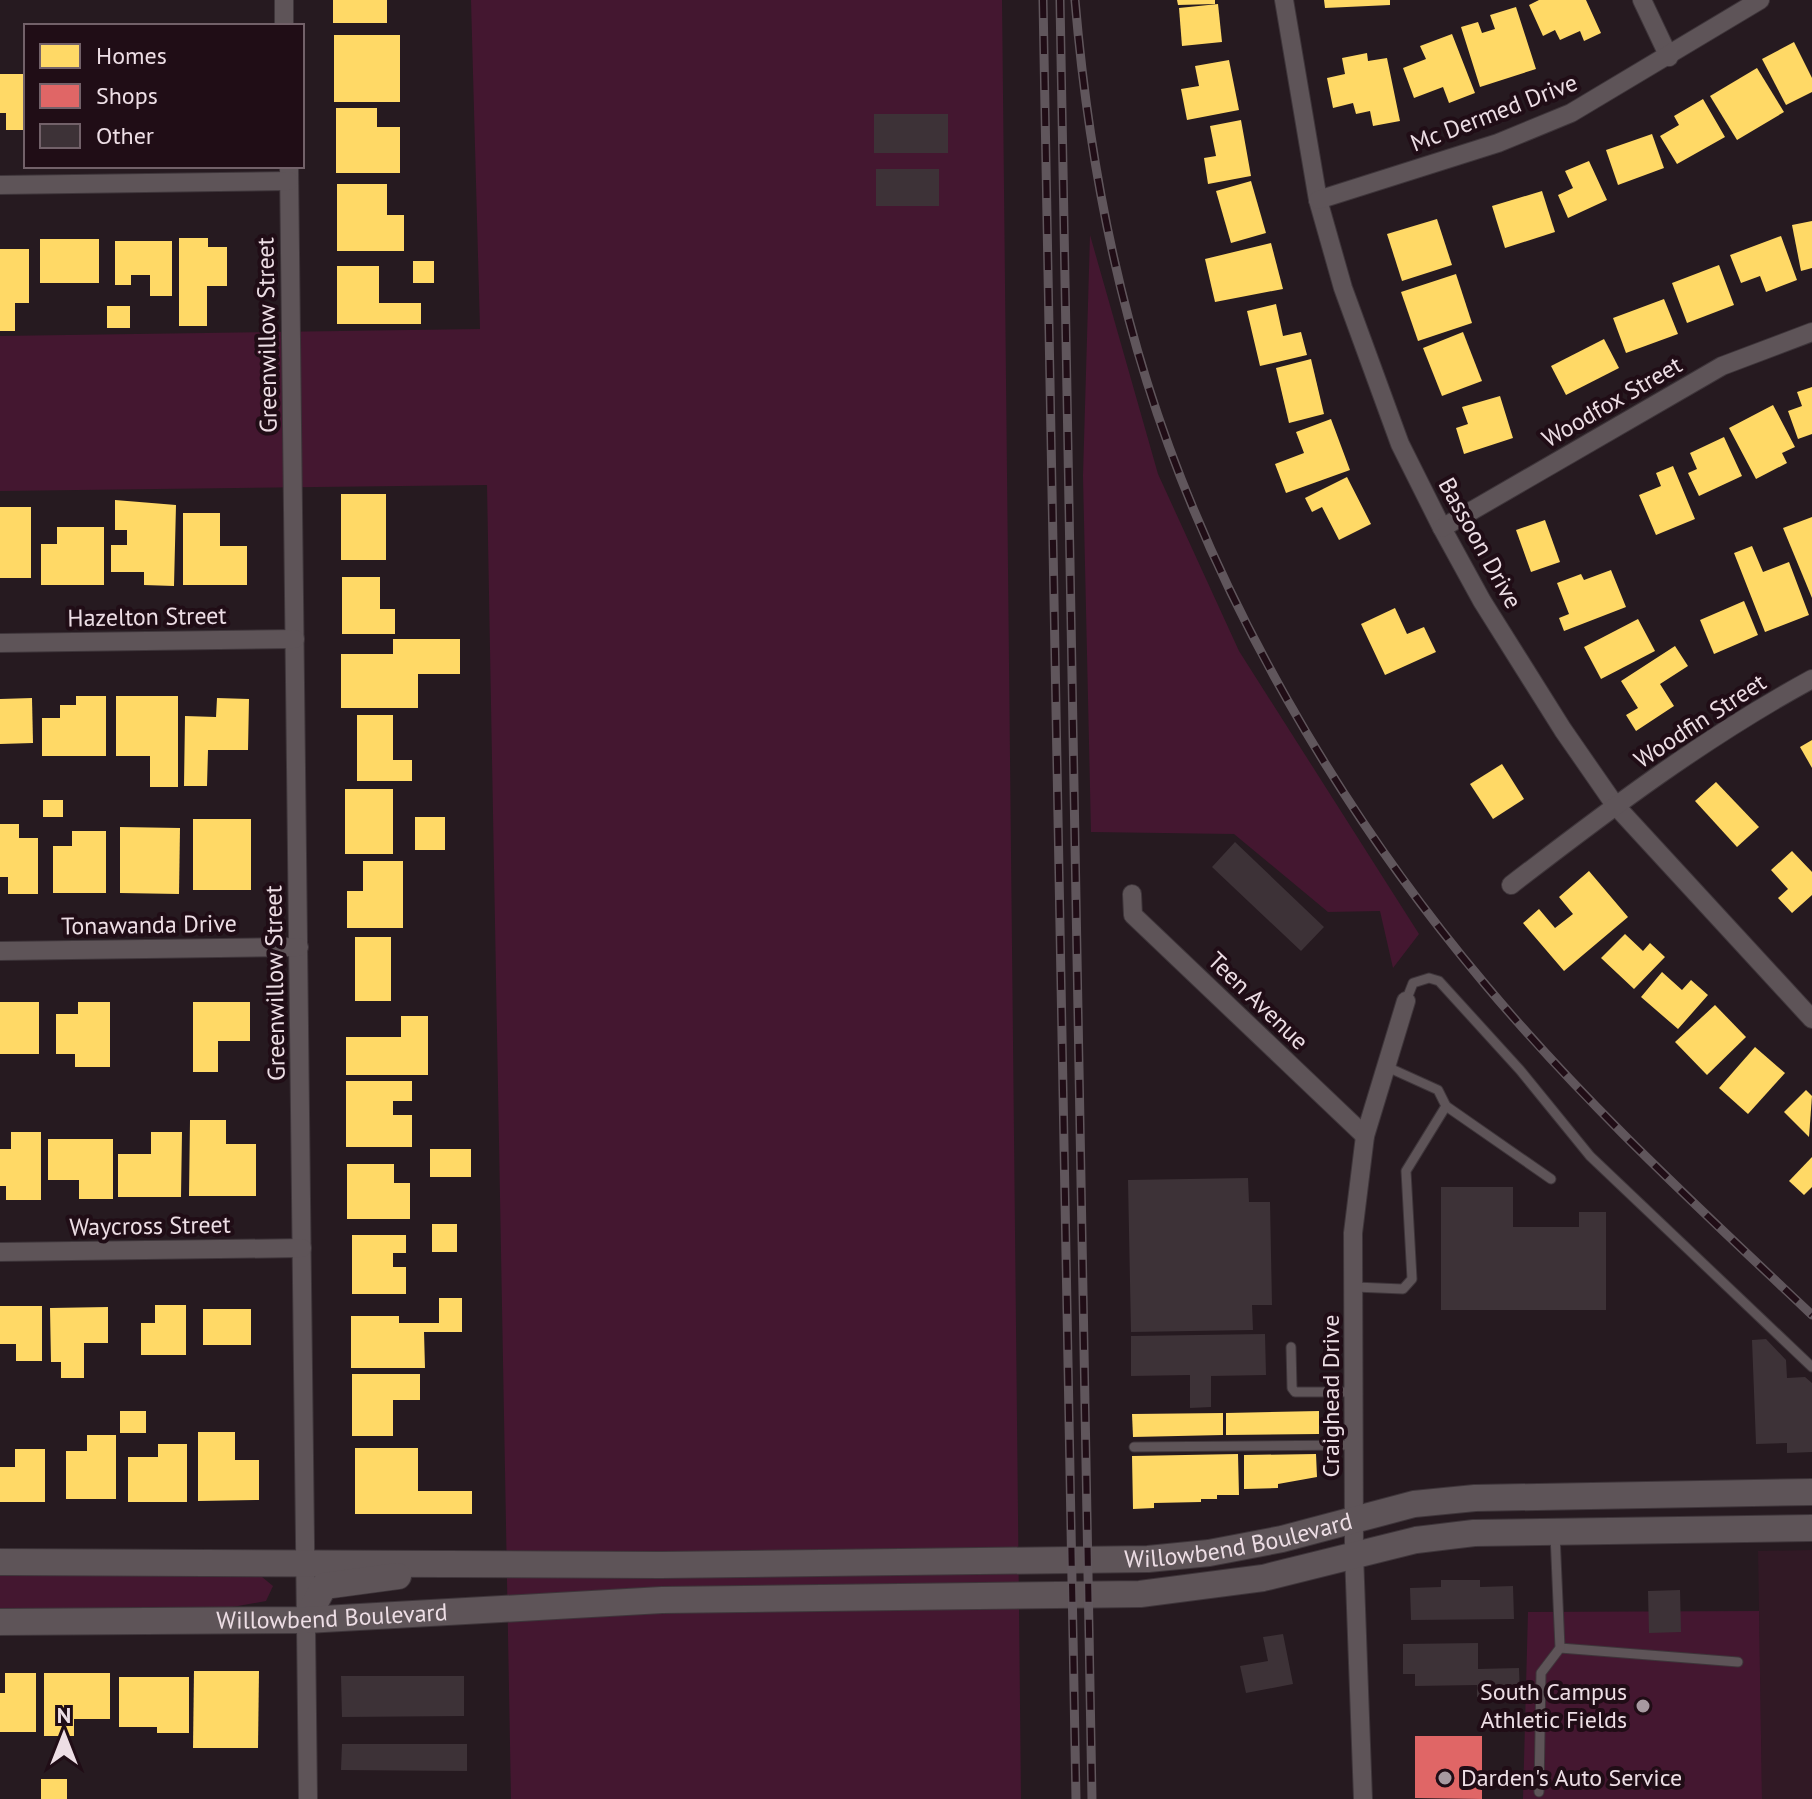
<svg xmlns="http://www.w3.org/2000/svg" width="1812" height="1799" font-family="'PT Sans',sans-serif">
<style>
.built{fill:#311925}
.green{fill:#441730}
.homes{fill:#ffd966}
.shops{fill:#e06666}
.building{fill:#3d3237}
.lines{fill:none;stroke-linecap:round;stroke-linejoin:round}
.lane-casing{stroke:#3e353a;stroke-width:11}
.street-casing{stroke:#3e353a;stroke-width:20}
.secondary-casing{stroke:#3e353a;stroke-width:28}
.lane{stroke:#5e5458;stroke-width:9}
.street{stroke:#5e5458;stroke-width:18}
.secondary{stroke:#5e5458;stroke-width:26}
.rail-casing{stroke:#60565c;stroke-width:9}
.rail{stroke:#200d16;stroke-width:6;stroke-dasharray:18;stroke-linecap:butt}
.poi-dot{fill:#a799a0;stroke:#200d16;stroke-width:3}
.labels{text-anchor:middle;stroke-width:8;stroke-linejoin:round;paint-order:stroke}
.street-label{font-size:24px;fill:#eddee5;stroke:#200d16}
.poi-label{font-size:24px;fill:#eddee5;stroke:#200d16;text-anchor:end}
</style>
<rect width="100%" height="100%" fill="#261a20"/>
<path class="built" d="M1812 1550V1799H1762L1758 1551Z"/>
<g class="green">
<path d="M471 0H1002L1021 1799H511L487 485 0 491V336L480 329Z"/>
<path d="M1090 235 1158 474 1239 651 1419 934 1393 968 1380 911 1328 912 1234 834 1091 832 1083 476Z"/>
<path d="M0 1572H256L273 1586 266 1601 227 1608 0 1611Z"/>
<path d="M1759 1611 1762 1799H1523L1528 1612Z"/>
</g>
<g class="homes">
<rect x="333" y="0" width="54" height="23"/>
<path d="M1177 0H1215V4L1178 5Z"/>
<path d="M1324 0H1390V5L1325 8Z"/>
<path d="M1539 0H1586L1601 33 1584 41 1580 31 1560 40 1555 30 1543 36 1529 5Z"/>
<path d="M1218 4 1222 42 1182 46 1179 8Z"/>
<path d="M1516 7 1536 69 1480 87 1461 27 1478 22 1482 33 1495 29 1490 15Z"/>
<path d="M1452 34 1475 93 1449 103 1443 87 1414 98 1403 68 1426 59 1420 46Z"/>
<rect x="334" y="35" width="66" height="67"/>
<path d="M1794 42 1812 78V92L1786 105 1762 59Z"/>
<path d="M1367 53 1368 61 1387 58 1400 121 1373 126 1370 111 1356 114 1353 103 1333 108 1327 78 1345 74 1342 58Z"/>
<path d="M1229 60 1239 110 1187 120 1181 89 1199 86 1195 66Z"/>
<path d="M1757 68 1784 112 1737 140 1710 96Z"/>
<path d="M0 74H26V130H6V113H0Z"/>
<path d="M1703 99 1725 137 1677 164 1660 136 1679 125 1674 116Z"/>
<path d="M336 108H377V127H400V173H336Z"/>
<path d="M1241 120 1251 176 1208 184 1204 158 1216 156 1210 126Z"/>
<path d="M1652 134 1664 168 1618 185 1606 150Z"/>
<path d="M1589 161 1607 200 1568 218 1558 195 1573 188 1565 171Z"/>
<path d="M1251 181 1266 233 1231 243 1216 191Z"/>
<path d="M337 184H387V215H404V251H337Z"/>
<path d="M1542 191 1555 232 1505 248 1492 206Z"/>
<path d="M1437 219 1452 265 1402 281 1387 234Z"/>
<path d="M1812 221V268L1801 271 1792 225Z"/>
<path d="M1781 236 1797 280 1766 292 1760 276 1741 283 1730 255Z"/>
<path d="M179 238H208V247H227V286H207V326H179Z"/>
<rect x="40" y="239" width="59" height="44"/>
<path d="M115 241H172V296H150V275H131V285H115Z"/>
<path d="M1271 243 1283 289 1215 302 1205 259Z"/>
<path d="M0 249H29V303H15V331H0Z"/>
<rect x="413" y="261" width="21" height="22"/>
<path d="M1719 265 1734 305 1687 323 1672 283Z"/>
<path d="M337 266H379V303H421V324H337Z"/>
<path d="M1456 274 1472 323 1418 341 1401 292Z"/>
<path d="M1664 299 1678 334 1626 353 1613 318Z"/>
<path d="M1276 304 1283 336 1301 332 1307 355 1260 366 1247 311Z"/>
<rect x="107" y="306" width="23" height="22"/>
<path d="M1463 332 1482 381 1442 396 1423 348Z"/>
<path d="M1604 339 1619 368 1566 395 1551 366Z"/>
<path d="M1311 359 1324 414 1289 423 1276 368Z"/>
<path d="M1812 387V434L1798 439 1788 411 1802 406 1797 392Z"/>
<path d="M1500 396 1513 438 1464 454 1456 428 1468 424 1462 407Z"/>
<path d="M1773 405 1795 447 1782 453 1787 463 1756 479 1729 428Z"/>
<path d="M1331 419 1350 470 1286 493 1275 464 1304 453 1296 432Z"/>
<path d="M1724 437 1742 476 1699 496 1688 473 1697 469 1690 453Z"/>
<path d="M1673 466 1695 519 1656 535 1639 495 1661 486 1656 473Z"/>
<path d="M1347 477 1371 524 1339 540 1322 507 1312 512 1305 498Z"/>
<rect x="341" y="494" width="45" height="66"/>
<path d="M115 500 176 505 174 586 144 585V572H111V545H127V530H115Z"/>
<rect x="0" y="507" width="31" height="71"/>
<path d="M183 513H220V546H247V585H183Z"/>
<path d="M1812 517V598L1783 528Z"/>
<path d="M1545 520 1560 562 1531 572 1516 530Z"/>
<path d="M57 527H104V585H41V544H57Z"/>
<path d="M1752 546 1763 572 1789 562 1809 615 1765 632 1734 553Z"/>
<path d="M1611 570 1626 607 1564 631 1559 618 1569 614 1557 583 1581 574 1584 580Z"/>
<path d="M342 577H380V609H395V634H342Z"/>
<path d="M1744 601 1758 635 1714 654 1700 620Z"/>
<path d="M1395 608 1407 634 1424 627 1436 652 1385 675 1361 624Z"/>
<path d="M1638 619 1655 651 1601 679 1584 647Z"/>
<path d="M393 639H460V674H418V708H341V654H393Z"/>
<path d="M1675 646 1688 666 1660 684 1674 706 1636 731 1626 715 1638 708 1621 681Z"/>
<path d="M76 696H106V756H42V718H60V705H76Z"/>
<path d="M116 696H178V787H150V756H116Z"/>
<path d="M32 698 33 743 0 744V699Z"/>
<path d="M217 698 249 699 248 750H208L207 786H184L185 716 216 717Z"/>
<path d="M357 715H393V760H412V781H357Z"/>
<path d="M1812 740V768L1800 747Z"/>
<path d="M1502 764 1524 799 1493 819 1470 784Z"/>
<path d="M1716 782 1759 827 1737 847 1695 801Z"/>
<rect x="345" y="789" width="48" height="65"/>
<rect x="43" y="800" width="20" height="17"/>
<rect x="415" y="817" width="30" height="33"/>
<rect x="193" y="819" width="58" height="71"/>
<path d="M0 824H19V838H38V894H8V877H0Z"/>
<path d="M120 827 180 828 179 894 120 893Z"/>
<path d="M72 831H106V893H53V846H72Z"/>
<path d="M1792 851 1812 872V895L1792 913 1778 898 1788 889 1771 870Z"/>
<path d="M363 861H403V928H347V891H363Z"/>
<path d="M1589 871 1628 917 1564 971 1523 923 1539 909 1555 928 1573 914 1559 897Z"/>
<path d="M1625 934 1643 951 1650 943 1665 957 1634 989 1601 958Z"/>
<rect x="355" y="937" width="36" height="64"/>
<path d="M1662 972 1682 990 1691 980 1708 995 1678 1029 1641 997Z"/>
<rect x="0" y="1002" width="39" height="52"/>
<path d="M78 1002H110V1067H75V1054H56V1014H78Z"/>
<path d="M193 1002H250V1041H218V1072H193Z"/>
<path d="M1715 1005 1746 1037 1707 1075 1675 1042Z"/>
<path d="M401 1016H428V1075H346V1037H401Z"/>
<path d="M1755 1047 1785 1073 1748 1114 1719 1088Z"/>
<path d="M346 1081H412V1101H393V1115H412V1147H346Z"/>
<path d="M1806 1090 1812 1096 1809 1137 1784 1112Z"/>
<path d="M190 1120H226V1144H256V1196H189Z"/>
<path d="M11 1132H41V1200H6V1186H0V1149H11Z"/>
<path d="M151 1132H182L181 1197H118V1154H151Z"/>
<path d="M48 1139H113V1199H79V1180H48Z"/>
<rect x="430" y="1149" width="41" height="28"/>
<path d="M1812 1157V1187L1804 1195 1789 1181Z"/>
<path d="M347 1164H394V1183H410V1219H347Z"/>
<rect x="432" y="1224" width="25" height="28"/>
<path d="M352 1235H406V1253H393V1267H406V1294H352Z"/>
<path d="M439 1298H462V1332H424L425 1368H351V1316H399V1323H439Z"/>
<path d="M155 1305H186V1355H141V1323H155Z"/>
<path d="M0 1306H42V1361H16V1344H0Z"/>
<path d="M108 1307V1343H84V1378H61V1362H51L50 1308Z"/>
<rect x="203" y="1309" width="48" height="36"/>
<path d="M352 1374H420V1400H393V1436H352Z"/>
<rect x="120" y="1411" width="26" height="22"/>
<path d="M1319 1411V1434L1226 1435V1413Z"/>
<path d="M1223 1413V1435L1133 1437 1132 1414Z"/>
<path d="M198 1432H235V1460H259V1500L198 1501Z"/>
<path d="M87 1435H116V1499H66V1451H87Z"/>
<path d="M158 1444H187V1502H128V1457H158Z"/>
<path d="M355 1448H418V1491H472V1514H355Z"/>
<path d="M15 1449H45V1502H0V1467H15Z"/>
<path d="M1238 1454 1239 1495H1217V1499H1201V1502L1154 1503V1508L1133 1509 1132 1456Z"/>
<path d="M1316 1454 1317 1477 1278 1484V1488L1244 1489V1455Z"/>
<path d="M194 1671H259L258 1748H193Z"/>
<path d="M5 1673H36V1732H0V1693H5Z"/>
<path d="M44 1673H110V1719H74V1736H44Z"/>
<path d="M119 1677H189V1733H157V1727H119Z"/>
<rect x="41" y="1779" width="26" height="20"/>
</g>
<path class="shops" d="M1415 1736H1482V1799L1415 1798Z"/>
<g class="building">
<rect x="874" y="114" width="74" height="39"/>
<rect x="876" y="169" width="63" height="37"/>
<path d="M1235 842 1324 927 1301 951 1212 867Z"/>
<path d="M1248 1178 1249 1202H1270L1272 1305H1252L1253 1330 1131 1332 1128 1180Z"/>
<path d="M1441 1187H1513V1227H1579V1212H1606V1310H1441Z"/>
<path d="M1265 1334 1266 1375 1211 1376V1407L1190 1408V1375L1131 1376V1336Z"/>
<path d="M1766 1339 1786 1360 1787 1378 1805 1377 1812 1383V1452L1787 1453V1443L1756 1444 1752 1340Z"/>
<path d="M1441 1580H1480V1587L1513 1586 1514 1619 1411 1620 1410 1588 1441 1587Z"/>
<path d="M1680 1590 1681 1632 1649 1633 1648 1591Z"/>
<path d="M1283 1634 1293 1684 1246 1693 1240 1666 1268 1661 1263 1637Z"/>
<path d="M1478 1643V1669L1519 1668 1520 1697H1477V1685L1415 1686V1674H1403V1644Z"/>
<path d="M341 1676H464V1716L342 1717Z"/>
<path d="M342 1744H467V1771L341 1770Z"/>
</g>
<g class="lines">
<g class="lane-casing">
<g id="lane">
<path d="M1406 1001 1413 983 1429 978 1439 981 1520 1070 1590 1156 1812 1367"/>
<path d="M1446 1106 1551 1179"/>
<path d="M1355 1287 1403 1289 1412 1279 1406 1171 1446 1106 1438 1090 1385 1066"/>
<path d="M1291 1347 1292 1388 1295 1392H1355"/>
<path d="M1134 1447 1355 1445"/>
<path d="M1560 1648 1738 1662"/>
<path d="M1539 1792 1541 1673 1560 1648 1555 1534"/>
</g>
</g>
<g class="street-casing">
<g id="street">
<path d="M284 0V26"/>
<path d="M1284 0 1318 200 1343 288 1400 444 1442 528 1482 601 1563 730 1615 805 1812 1019"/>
<path d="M1642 0 1669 57"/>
<path d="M289 166 308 1799"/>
<path d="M0 185 289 181"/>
<path d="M1318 200 1498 143 1571 113 1760 0"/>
<path d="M1442 528 1722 366 1812 332"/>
<path d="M0 643 295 639"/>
<path d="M1511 885C1607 811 1705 737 1812 679"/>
<path d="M1132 894 1133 915 1365 1136"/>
<path d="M0 951 299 947"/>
<path d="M0 1252 302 1248"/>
<path d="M1363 1799 1354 1554 1353 1233 1365 1136 1406 1001"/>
</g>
</g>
<g class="secondary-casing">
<g id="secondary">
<path id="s1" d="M0 1562 661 1565 1148 1559 1209 1553 1282 1539 1414 1504 1475 1498 1812 1492"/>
<path d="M306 1620 324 1586 398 1576"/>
<path id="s2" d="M0 1622 306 1620 662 1600 1140 1594 1263 1578 1416 1540 1474 1533 1812 1528"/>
</g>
</g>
<use href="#lane" class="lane"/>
<use href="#street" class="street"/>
<use href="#secondary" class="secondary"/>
<g class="rail-casing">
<g id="rail">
<path d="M1043 0 1076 1799"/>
<path d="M1060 0 1092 1799"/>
<path d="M1075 0C1086 129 1108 258 1147 382 1214 596 1340 812 1484 983 1584 1103 1699 1208 1812 1315"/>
</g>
</g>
<use href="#rail" class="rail"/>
</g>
<g class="poi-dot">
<circle cx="1643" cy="1706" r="8"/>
<circle cx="1445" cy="1778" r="8"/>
</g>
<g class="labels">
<g class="street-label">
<text transform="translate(1494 113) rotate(-21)" y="8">Mc Dermed Drive</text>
<text transform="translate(267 335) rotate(-91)" y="8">Greenwillow Street</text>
<text transform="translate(1612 402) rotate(-30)" y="8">Woodfox Street</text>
<text transform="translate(1480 543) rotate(61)" y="8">Bassoon Drive</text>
<text transform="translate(147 617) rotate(-1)" y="8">Hazelton Street</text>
<text transform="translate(1700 721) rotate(-33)" y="8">Woodfin Street</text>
<text transform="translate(149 925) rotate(-1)" y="8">Tonawanda Drive</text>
<text transform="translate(275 983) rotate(-91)" y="8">Greenwillow Street</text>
<text transform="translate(1258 1001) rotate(44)" y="8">Teen Avenue</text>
<text transform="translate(150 1226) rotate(-1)" y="8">Waycross Street</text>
<text transform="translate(1331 1396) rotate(-90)" y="8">Craighead Drive</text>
<text dy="8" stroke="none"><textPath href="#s1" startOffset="1240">Willowbend Boulevard</textPath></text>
<text dy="8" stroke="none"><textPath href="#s2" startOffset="332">Willowbend Boulevard</textPath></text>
</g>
<g class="poi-label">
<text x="1627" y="1700">South Campus<tspan x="1627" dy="28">Athletic Fields</tspan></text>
<text x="1461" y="1786" text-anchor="start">Darden's Auto Service</text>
</g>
</g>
<rect x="24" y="24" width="280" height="144" fill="#200d16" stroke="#726169" stroke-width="2"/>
<rect x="40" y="44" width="40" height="24" fill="#ffd966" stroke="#726169" stroke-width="2"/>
<text x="96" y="64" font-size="24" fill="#eddee5">Homes</text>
<rect x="40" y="84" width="40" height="24" fill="#e06666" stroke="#726169" stroke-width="2"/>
<text x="96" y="104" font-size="24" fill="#eddee5">Shops</text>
<rect x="40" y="124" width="40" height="24" fill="#3d3237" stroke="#726169" stroke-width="2"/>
<text x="96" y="144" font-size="24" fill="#eddee5">Other</text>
<g transform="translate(64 1735)" stroke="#200d16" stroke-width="6" paint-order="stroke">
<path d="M0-6L14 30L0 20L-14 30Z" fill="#eddee5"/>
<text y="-12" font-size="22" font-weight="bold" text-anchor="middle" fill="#eddee5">N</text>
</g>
</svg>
